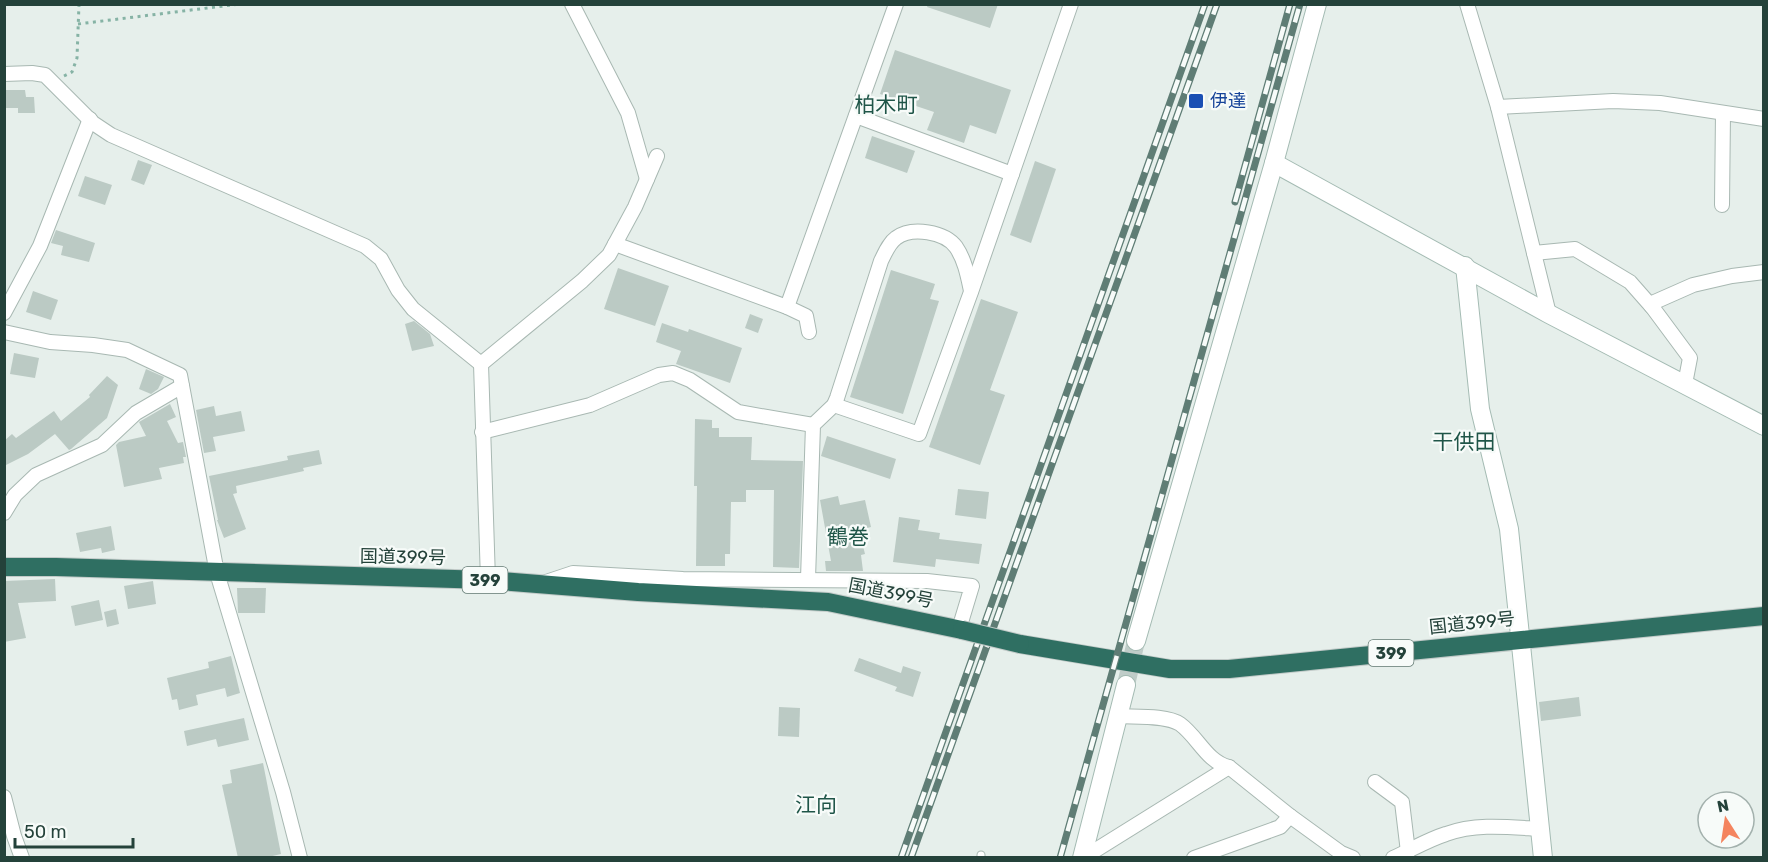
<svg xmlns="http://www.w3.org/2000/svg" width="1768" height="862" font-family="Rubik,'Noto Sans JP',sans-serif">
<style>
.building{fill:#bbcac4}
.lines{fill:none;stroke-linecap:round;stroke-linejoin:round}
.secondary-tunnel{stroke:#bfccc8;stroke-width:18;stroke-dasharray:18 9;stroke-linecap:butt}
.lane-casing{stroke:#a8b8b2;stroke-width:9}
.street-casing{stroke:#a8b8b2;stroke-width:16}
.secondary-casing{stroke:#a4bbb3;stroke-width:20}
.highway-casing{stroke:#c2cac8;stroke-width:20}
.path{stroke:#86b3a5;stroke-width:3;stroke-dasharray:3 4.5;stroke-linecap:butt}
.lane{stroke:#fff;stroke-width:7}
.street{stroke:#fff;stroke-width:14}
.secondary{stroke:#fff;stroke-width:18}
.highway{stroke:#2f6f62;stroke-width:18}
.rail-casing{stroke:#5f7d75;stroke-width:7}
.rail{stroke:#f7fbf9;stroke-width:4.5;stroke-dasharray:14;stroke-linecap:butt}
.highway-bridge-casing{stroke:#c2cac8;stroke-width:20;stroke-linecap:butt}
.highway-bridge{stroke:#2f6f62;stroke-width:18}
.transit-dot{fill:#1a4fb4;stroke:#f7fbf9;stroke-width:2}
.labels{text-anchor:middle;stroke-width:4.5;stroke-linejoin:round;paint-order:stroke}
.shield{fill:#f7fbf9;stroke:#637a73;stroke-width:1.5}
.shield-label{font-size:16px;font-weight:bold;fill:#24423a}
.transit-label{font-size:18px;fill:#164399;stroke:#f7fbf9;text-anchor:start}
.street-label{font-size:18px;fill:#24423a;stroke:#f7fbf9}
.quarter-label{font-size:21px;fill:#1f5548;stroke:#f7fbf9}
</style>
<rect width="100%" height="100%" fill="#e6efeb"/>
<g class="building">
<path d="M928 4H998L990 28 927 7Z"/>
<path d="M895 50 1011 90 996 134 970 125 964 143 927 130 934 112 880 94Z"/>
<path d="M4 90H25L26 97H34L35 113H18V108H4Z"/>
<path d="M872 136 915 151 907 173 865 158Z"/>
<path d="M138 160 152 165 144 185 131 180Z"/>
<path d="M1035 161 1056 169 1031 243 1010 235Z"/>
<path d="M85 176 112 185 105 205 78 196Z"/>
<path d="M56 230 95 243 89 262 61 255 63 246 51 243Z"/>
<path d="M618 268 669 286 655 326 604 309Z"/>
<path d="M891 270 935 284 930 299 939 301 903 414 850 397Z"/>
<path d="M33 291 58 300 51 320 26 312Z"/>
<path d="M981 299 1018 312 990 390 1005 395 980 465 929 447Z"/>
<path d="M750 314 763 319 758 333 745 328Z"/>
<path d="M414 321 430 334 434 346 412 351 405 324Z"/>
<path d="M662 323 688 332 689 329 742 348 730 383 676 364 681 351 656 342Z"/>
<path d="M14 353 39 358 35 378 10 374Z"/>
<path d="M146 369 164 377 158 389 151 394 139 389Z"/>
<path d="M107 376 118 385 107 418 71 449 69 450 55 434 28 454 4 466V441L12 434 16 438 54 411 61 421 90 397 89 395Z"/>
<path d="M170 404 176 417 167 421 178 443 183 442 186 457H183L184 463 159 468 162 479 124 487 116 445 119 442 146 436 139 422Z"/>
<path d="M214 406 216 416 241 411 245 431 213 437 216 451 204 453 196 410Z"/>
<path d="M695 419 712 420V428H719V437H752L751 460 803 461 799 568 773 567 774 490H746V502H731L730 554H725V566H696L697 486H694Z"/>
<path d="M827 436 896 459 890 479 821 456Z"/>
<path d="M319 450 322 464 303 468 304 471 236 486 237 493 233 494 246 529 224 538 217 520H218L209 476 288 460 287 456Z"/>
<path d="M958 489 989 492 986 519 955 515Z"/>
<path d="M838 496 840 505 865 500 871 527 859 530 865 554 861 555 863 571H826L825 561H831L820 500Z"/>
<path d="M899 517 920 520 918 530 940 533 939 539 982 544 979 564 936 559 935 567 893 562Z"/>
<path d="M111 526 115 550 102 553 101 548 80 552 76 533Z"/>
<path d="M55 579 56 601 18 603 26 638 4 642V581Z"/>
<path d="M153 581 156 604 128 609 124 586Z"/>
<path d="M237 588H266L265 613H238Z"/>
<path d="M99 600 103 620 75 626 71 606Z"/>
<path d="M116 609 119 624 107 627 104 612Z"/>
<path d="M231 656 240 693 227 697 225 688 196 695 198 705 179 710 177 699 172 700 167 678 209 668 208 662Z"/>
<path d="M859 658 901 673 903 666 921 672 913 697 895 691 897 687 854 671Z"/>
<path d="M1579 697 1581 716 1541 721 1539 702Z"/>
<path d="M779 707 800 708 799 737 778 736Z"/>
<path d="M244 718 249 740 218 747 216 739 187 746 184 731Z"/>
<path d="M263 763 281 854 264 858H238L222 785 232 783 230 770Z"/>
</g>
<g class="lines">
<path class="secondary-tunnel" d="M1126 685 1136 641"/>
<g class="lane-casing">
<path id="lane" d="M981 858V855"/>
</g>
<g class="street-casing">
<g id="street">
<path d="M572 4 628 113 647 179"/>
<path d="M1467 4 1498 107 1549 314"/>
<path d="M4 74 32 73 45 75 93 123 111 135 365 246 381 259 398 290 413 309 481 364"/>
<path d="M1498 107 1613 101 1660 103 1764 119"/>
<path d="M856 116 1012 174"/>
<path d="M1722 205 1723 113"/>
<path d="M615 244 787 307 806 316 809 332"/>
<path d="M1534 253 1575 249 1630 282 1652 307"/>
<path d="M787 307 896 4"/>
<path d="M4 313 40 246 90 119"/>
<path d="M4 332 50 342 93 345 127 350 180 375 217 573 283 792 300 858"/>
<path d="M1685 384 1690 358 1650 304 1693 285 1732 276 1764 272"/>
<path d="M834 405 919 434 971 292 1071 4"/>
<path d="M482 432 590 405 659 375 673 373 690 380 738 412 813 425"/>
<path d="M4 513 15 495 36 475 102 445 136 413 182 386"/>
<path d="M808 579 813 425 834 405 837 398 881 261C885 253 889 243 896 238 912 226 945 232 956 247 965 260 968 277 971 291"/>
<path d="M488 580 481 364 582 281 609 255 635 207 657 156"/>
<path d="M546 582 573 573 683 579 927 581 972 586 959 629"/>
<path d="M1119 716C1135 717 1167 715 1180 724 1198 737 1207 762 1229 767L1290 816 1341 853 1353 858"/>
<path d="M1375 782 1402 802 1408 852"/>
<path d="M4 797 14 836 22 858"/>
<path d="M1083 858 1229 767"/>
<path d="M1194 858 1280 827 1290 816"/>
<path d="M1393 858C1411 850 1427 840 1446 834 1476 823 1508 827 1540 829"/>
</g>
</g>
<g class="secondary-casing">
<g id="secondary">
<path d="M1274 163 1549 314 1764 426"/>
<path d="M1465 266 1480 409 1509 529 1543 858"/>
<path d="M1136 641 1274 163 1317 4"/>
<path d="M1082 858 1126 685"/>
</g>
</g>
<g class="highway-casing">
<g id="highway">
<path d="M4 567H56L488 580 638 592 828 602 962 630"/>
<path d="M1020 644 1170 669H1229L1764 616"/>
</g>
</g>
<g class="path">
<path d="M78 24 240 4"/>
<path d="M64 76 72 72 77 58 79 4"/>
</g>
<use href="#lane" class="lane"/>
<use href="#street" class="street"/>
<use href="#secondary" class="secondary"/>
<use href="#highway" class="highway"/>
<g class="rail-casing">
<g id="rail">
<path d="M1235 202 1290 4"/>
<path d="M901 858 1205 4"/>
<path d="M911 858 1217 4"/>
<path d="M1060 858 1300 4"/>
</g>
</g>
<use href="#rail" class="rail"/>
<g class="highway-bridge-casing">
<path id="highway-bridge" d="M962 630 1020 644"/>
</g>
<use href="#highway-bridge" class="highway-bridge"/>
</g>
<rect class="transit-dot" x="1188" y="93" width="16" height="16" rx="3"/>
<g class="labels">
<g class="shield">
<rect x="462.5" y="567" width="45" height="26" rx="4.5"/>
<rect x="1368.5" y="640" width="45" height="26" rx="4.5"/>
</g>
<g class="shield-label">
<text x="485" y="586">399</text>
<text x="1391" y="659">399</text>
</g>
<g class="transit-label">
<text x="1210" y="107">伊達</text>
</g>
<g class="street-label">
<text transform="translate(403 557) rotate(1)" y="6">国道399号</text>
<text transform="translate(891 593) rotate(11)" y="6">国道399号</text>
<text transform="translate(1472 623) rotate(-6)" y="6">国道399号</text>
</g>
<g class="quarter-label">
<text x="886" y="112">柏木町</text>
<text x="1464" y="449">干供田</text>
<text x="848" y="544">鶴巻</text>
<text x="816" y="812">江向</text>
</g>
</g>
<rect width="1768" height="862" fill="none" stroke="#24423a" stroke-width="12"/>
<g transform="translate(1726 820) rotate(348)"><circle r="28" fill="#f7fbf9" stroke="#a3b1ad" stroke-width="1.5"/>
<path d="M0-4.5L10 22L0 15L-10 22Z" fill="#f4845f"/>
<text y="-9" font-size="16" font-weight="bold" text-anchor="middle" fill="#24423a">N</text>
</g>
<path d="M15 838v9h118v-9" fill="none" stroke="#24423a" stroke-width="3"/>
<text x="24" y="838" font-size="18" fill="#24423a" stroke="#f7fbf9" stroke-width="4.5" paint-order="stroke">50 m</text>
</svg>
